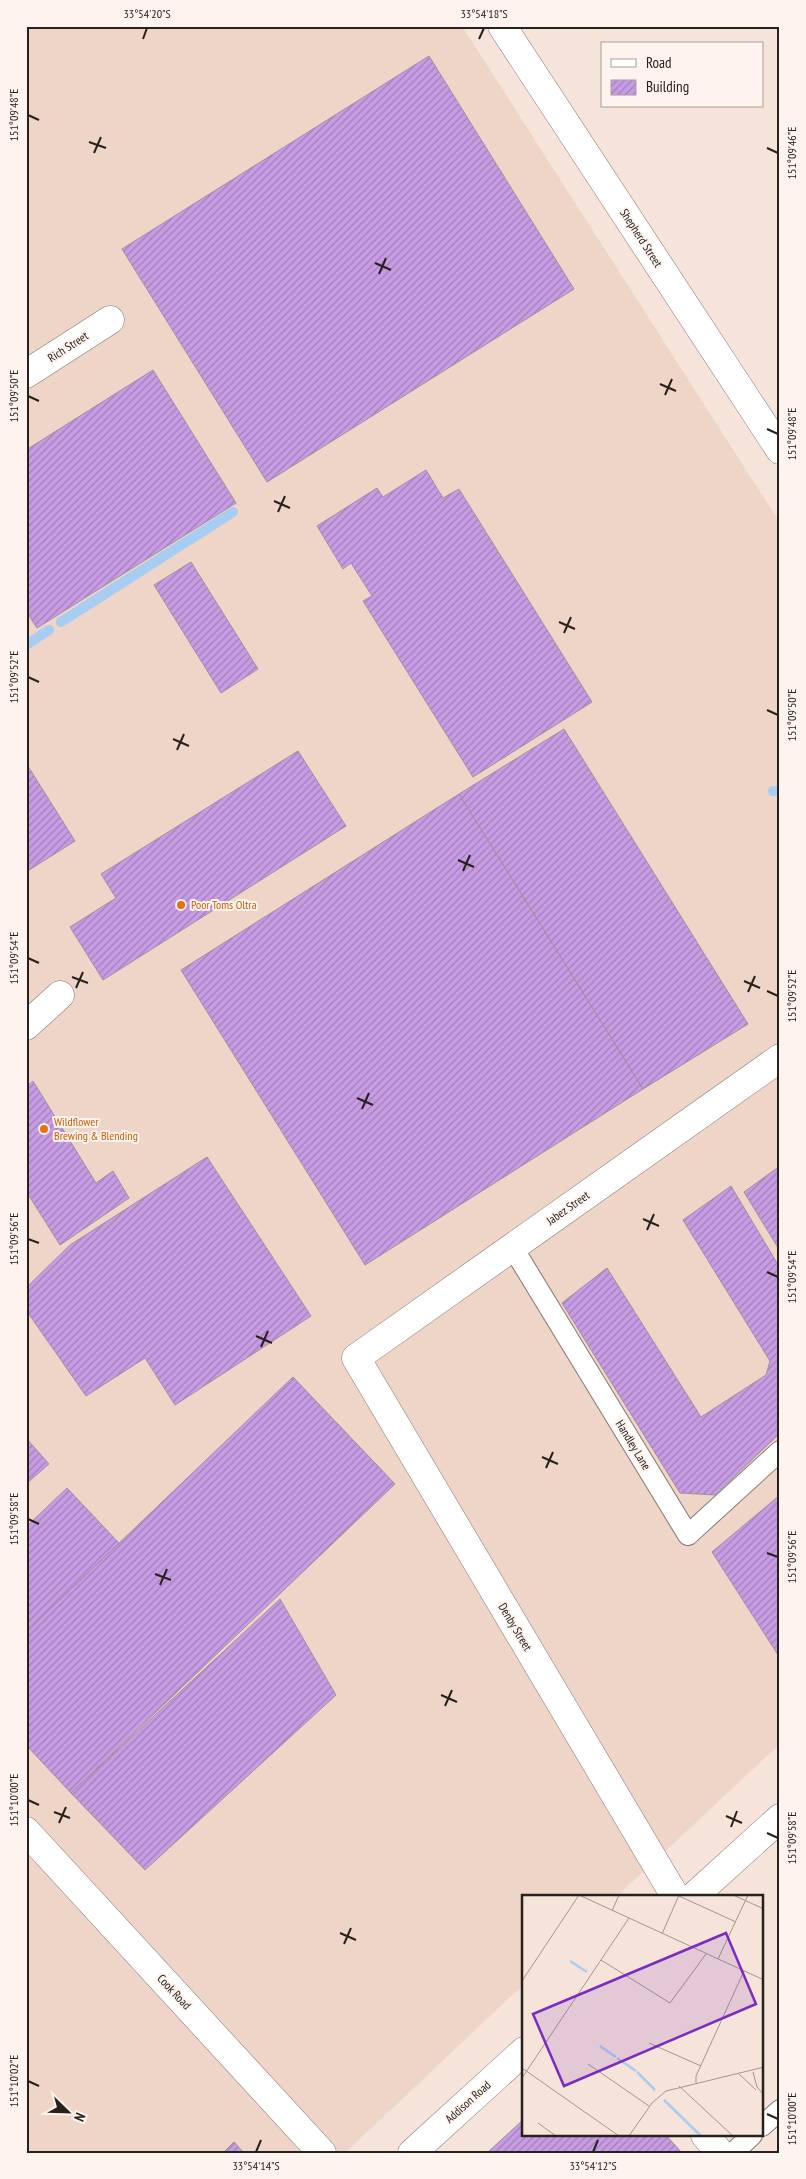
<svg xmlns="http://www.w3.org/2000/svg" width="806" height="2179" font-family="'PT Sans Narrow',sans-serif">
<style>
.built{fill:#eed5c8}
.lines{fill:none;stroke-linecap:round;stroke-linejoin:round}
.stream{stroke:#a7cdf2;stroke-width:10}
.building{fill:url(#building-hatch);stroke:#9a91a0}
.lane-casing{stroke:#877870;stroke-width:22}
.street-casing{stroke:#877870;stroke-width:29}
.secondary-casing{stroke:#877870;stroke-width:29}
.lane{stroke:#fff;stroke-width:20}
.street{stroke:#fff;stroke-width:28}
.secondary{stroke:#fff;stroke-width:28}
.ticks{fill:none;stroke:#27211d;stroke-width:2}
.food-dot{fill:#e8710a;stroke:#fef3ee;stroke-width:2}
.labels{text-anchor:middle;stroke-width:4;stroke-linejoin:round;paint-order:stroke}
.street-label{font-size:12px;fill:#27211d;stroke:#fef3ee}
.food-label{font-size:12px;fill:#c56008;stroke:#fef3ee;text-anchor:start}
.inset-river{fill:none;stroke:#a7cdf2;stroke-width:2.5}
.inset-road{fill:none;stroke:#a3968f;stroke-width:1}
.view{fill:#7b2cbf;fill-opacity:0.15;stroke:#7b2cbf;stroke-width:2.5}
.inset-edge{fill:none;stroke:#27211d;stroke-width:2.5}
.neatline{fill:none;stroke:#27211d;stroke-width:2}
.ticks-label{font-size:12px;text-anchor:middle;fill:#27211d}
</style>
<defs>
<pattern id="building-hatch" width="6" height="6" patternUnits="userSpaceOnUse" patternTransform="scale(1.25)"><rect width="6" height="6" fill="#c89ce4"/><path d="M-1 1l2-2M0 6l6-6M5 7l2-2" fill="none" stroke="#a27fb8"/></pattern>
</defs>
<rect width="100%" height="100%" fill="#f6e4db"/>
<path class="built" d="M26 26H462L780 523V1744L617 1896H524L523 1985 345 2153H26Z"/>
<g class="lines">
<g class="stream">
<path d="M61 622 233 512"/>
<path d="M26 645 49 630"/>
<path d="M773 791H780"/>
</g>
</g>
<g class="building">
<path d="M429 56 574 289 267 482 122 249Z"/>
<path d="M153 370 236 503 37 628 26 611V450Z"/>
<path d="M426 470 443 498 459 489 592 702 473 777 363 601 372 596 351 563 343 569 317 526 377 488 383 497Z"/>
<path d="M191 562 258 669 221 693 154 585Z"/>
<path d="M564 729 748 1024 643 1089 459 794Z"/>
<path d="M298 751 346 826 103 980 70 927 116 898 101 874Z"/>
<path d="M26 763 75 841 26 872Z"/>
<path d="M459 794 643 1089 365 1265 181 970Z"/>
<path d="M33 1081 96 1183 113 1171 129 1198 60 1245 26 1191V1087Z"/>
<path d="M207 1157 311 1316 175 1405 145 1358 86 1396 26 1310V1288L70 1245Z"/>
<path d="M780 1166V1251L744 1192Z"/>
<path d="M731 1186 780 1268V1433L715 1495 680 1493 562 1303 607 1268 701 1417 766 1375 770 1361 683 1220Z"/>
<path d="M293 1377 395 1484 71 1793 26 1745V1632Z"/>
<path d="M26 1438 49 1464 26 1484Z"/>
<path d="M67 1488 119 1543 26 1632V1527Z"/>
<path d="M780 1495V1658L712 1552Z"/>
<path d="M280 1599 336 1695 145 1870 71 1793Z"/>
<path d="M524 2119V2135H666L682 2153H487Z"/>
<path d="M234 2142 244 2153H223Z"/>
</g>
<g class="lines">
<g class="lane-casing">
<g id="lane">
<path d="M513 1248 688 1535 780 1451"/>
<path d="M762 2126 780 2110"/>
<path d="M733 2153 752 2135"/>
</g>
</g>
<g class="street-casing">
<g id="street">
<path d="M502 26 780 450"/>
<path d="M26 374 110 320"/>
<path d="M26 1026 60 995"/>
<path d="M26 1831 322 2153"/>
<path d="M675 1896 356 1358 780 1058"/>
<path d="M705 2135 720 2153"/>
</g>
</g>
<g class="secondary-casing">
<g id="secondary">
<path d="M694 1896 780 1818"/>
<path d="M412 2153 524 2051"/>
</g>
</g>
<use href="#lane" class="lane"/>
<use href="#street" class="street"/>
<use href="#secondary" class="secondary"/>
</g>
<path class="ticks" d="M143 39 147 28M479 39 484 28M28 115 39 120M89 142 106 148M767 148 778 153M94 153 101 137M375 263 391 270M379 274 386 258M660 384 676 391M665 395 672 379M28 396 39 401M767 429 778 434M274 501 290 508M278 512 285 496M559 622 575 629M564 633 571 617M28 677 39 682M767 710 778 715M173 739 189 746M177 750 184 734M458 860 474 867M463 871 470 855M28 958 39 963M72 977 88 983M744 981 760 988M76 988 83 972M767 991 778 996M748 992 755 976M357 1098 373 1105M362 1109 369 1093M643 1219 659 1226M647 1230 654 1214M28 1239 39 1243M767 1272 778 1277M256 1336 272 1343M261 1347 268 1331M542 1457 558 1464M546 1468 553 1452M28 1519 39 1524M767 1553 778 1557M155 1574 171 1580M160 1585 167 1569M441 1695 457 1702M445 1706 452 1690M28 1800 39 1805M54 1812 70 1818M726 1816 742 1823M59 1823 66 1807M731 1827 737 1811M767 1833 778 1838M340 1933 356 1940M344 1944 351 1928M28 2081 39 2086M767 2114 778 2119M256 2152 261 2140M593 2152 598 2140"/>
<g class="food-dot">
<circle cx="181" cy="905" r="5"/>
<circle cx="44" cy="1129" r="5"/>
</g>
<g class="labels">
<g class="street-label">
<text transform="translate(641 238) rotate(57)" y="4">Shepherd Street</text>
<text transform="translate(68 347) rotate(-33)" y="4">Rich Street</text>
<text transform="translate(568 1208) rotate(-35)" y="4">Jabez Street</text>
<text transform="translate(633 1445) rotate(59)" y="4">Handley Lane</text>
<text transform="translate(515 1627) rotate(59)" y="4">Denby Street</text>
<text transform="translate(174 1992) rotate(47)" y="4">Cook Road</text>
<text transform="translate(468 2102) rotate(-42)" y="4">Addison Road</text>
</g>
<g class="food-label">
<text x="191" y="909">Poor Toms Oltra</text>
<text x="54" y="1126">Wildflower<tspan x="54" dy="14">Brewing &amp; Blending</tspan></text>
</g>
</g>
<g transform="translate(522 1895)">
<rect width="241" height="241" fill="#f6e4db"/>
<path class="inset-river" d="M48 66 65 77M78 151 94 162M95 163 114 176M115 177 133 195M142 205 179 241"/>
<path class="inset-road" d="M57 0 242 85M211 0 242 14M157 1 214 27M90 16 97 0M140 39 157 0M196 64 226 0M79 65 148 108 184 59M0 86 57 0M127 148 179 171M66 169 127 211M0 173 97 241M231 177 235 192 242 200M217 179 234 195M0 183 107 23M174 188V181L222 76M157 191 211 241M16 228 34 241M107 241 130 208 144 196 242 172"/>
<path class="view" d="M204 38 234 109 42 191 11 119Z"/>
<rect width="241" height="241" class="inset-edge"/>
</g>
<rect width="806" height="2179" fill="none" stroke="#fef3ee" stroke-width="55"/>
<rect x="601" y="42" width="162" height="65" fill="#fef3ee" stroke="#a89f9a"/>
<rect x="611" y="59" width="25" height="8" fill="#ffffff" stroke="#a89f9a"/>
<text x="646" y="68" font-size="15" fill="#27211d">Road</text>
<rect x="611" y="80" width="25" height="15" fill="url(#building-hatch)" stroke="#a89f9a"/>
<text x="646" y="92" font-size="15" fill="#27211d">Building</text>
<g transform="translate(68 2112) rotate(113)" stroke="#fef3ee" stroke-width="4" paint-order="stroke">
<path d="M0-4L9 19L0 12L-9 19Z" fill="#27211d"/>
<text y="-8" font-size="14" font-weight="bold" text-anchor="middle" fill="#27211d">N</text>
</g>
<rect x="28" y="28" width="750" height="2124" class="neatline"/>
<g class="ticks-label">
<text x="147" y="18">33°54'20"S</text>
<text x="484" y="18">33°54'18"S</text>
<text transform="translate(14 115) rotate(-90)" y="4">151°09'48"E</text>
<text transform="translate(792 153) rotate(-90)" y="4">151°09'46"E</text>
<text transform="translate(14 396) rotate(-90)" y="4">151°09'50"E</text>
<text transform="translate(792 434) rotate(-90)" y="4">151°09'48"E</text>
<text transform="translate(14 677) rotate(-90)" y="4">151°09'52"E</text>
<text transform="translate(792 715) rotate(-90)" y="4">151°09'50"E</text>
<text transform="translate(14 958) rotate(-90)" y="4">151°09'54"E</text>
<text transform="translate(792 996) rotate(-90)" y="4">151°09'52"E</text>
<text transform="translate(14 1239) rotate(-90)" y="4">151°09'56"E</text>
<text transform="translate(792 1277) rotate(-90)" y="4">151°09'54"E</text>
<text transform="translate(14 1519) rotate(-90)" y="4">151°09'58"E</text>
<text transform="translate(792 1557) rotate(-90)" y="4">151°09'56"E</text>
<text transform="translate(14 1800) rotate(-90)" y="4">151°10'00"E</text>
<text transform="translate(792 1838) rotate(-90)" y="4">151°09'58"E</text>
<text transform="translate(14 2081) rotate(-90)" y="4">151°10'02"E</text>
<text transform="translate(792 2119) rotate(-90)" y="4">151°10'00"E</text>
<text x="256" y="2170">33°54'14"S</text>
<text x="593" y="2170">33°54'12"S</text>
</g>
</svg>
